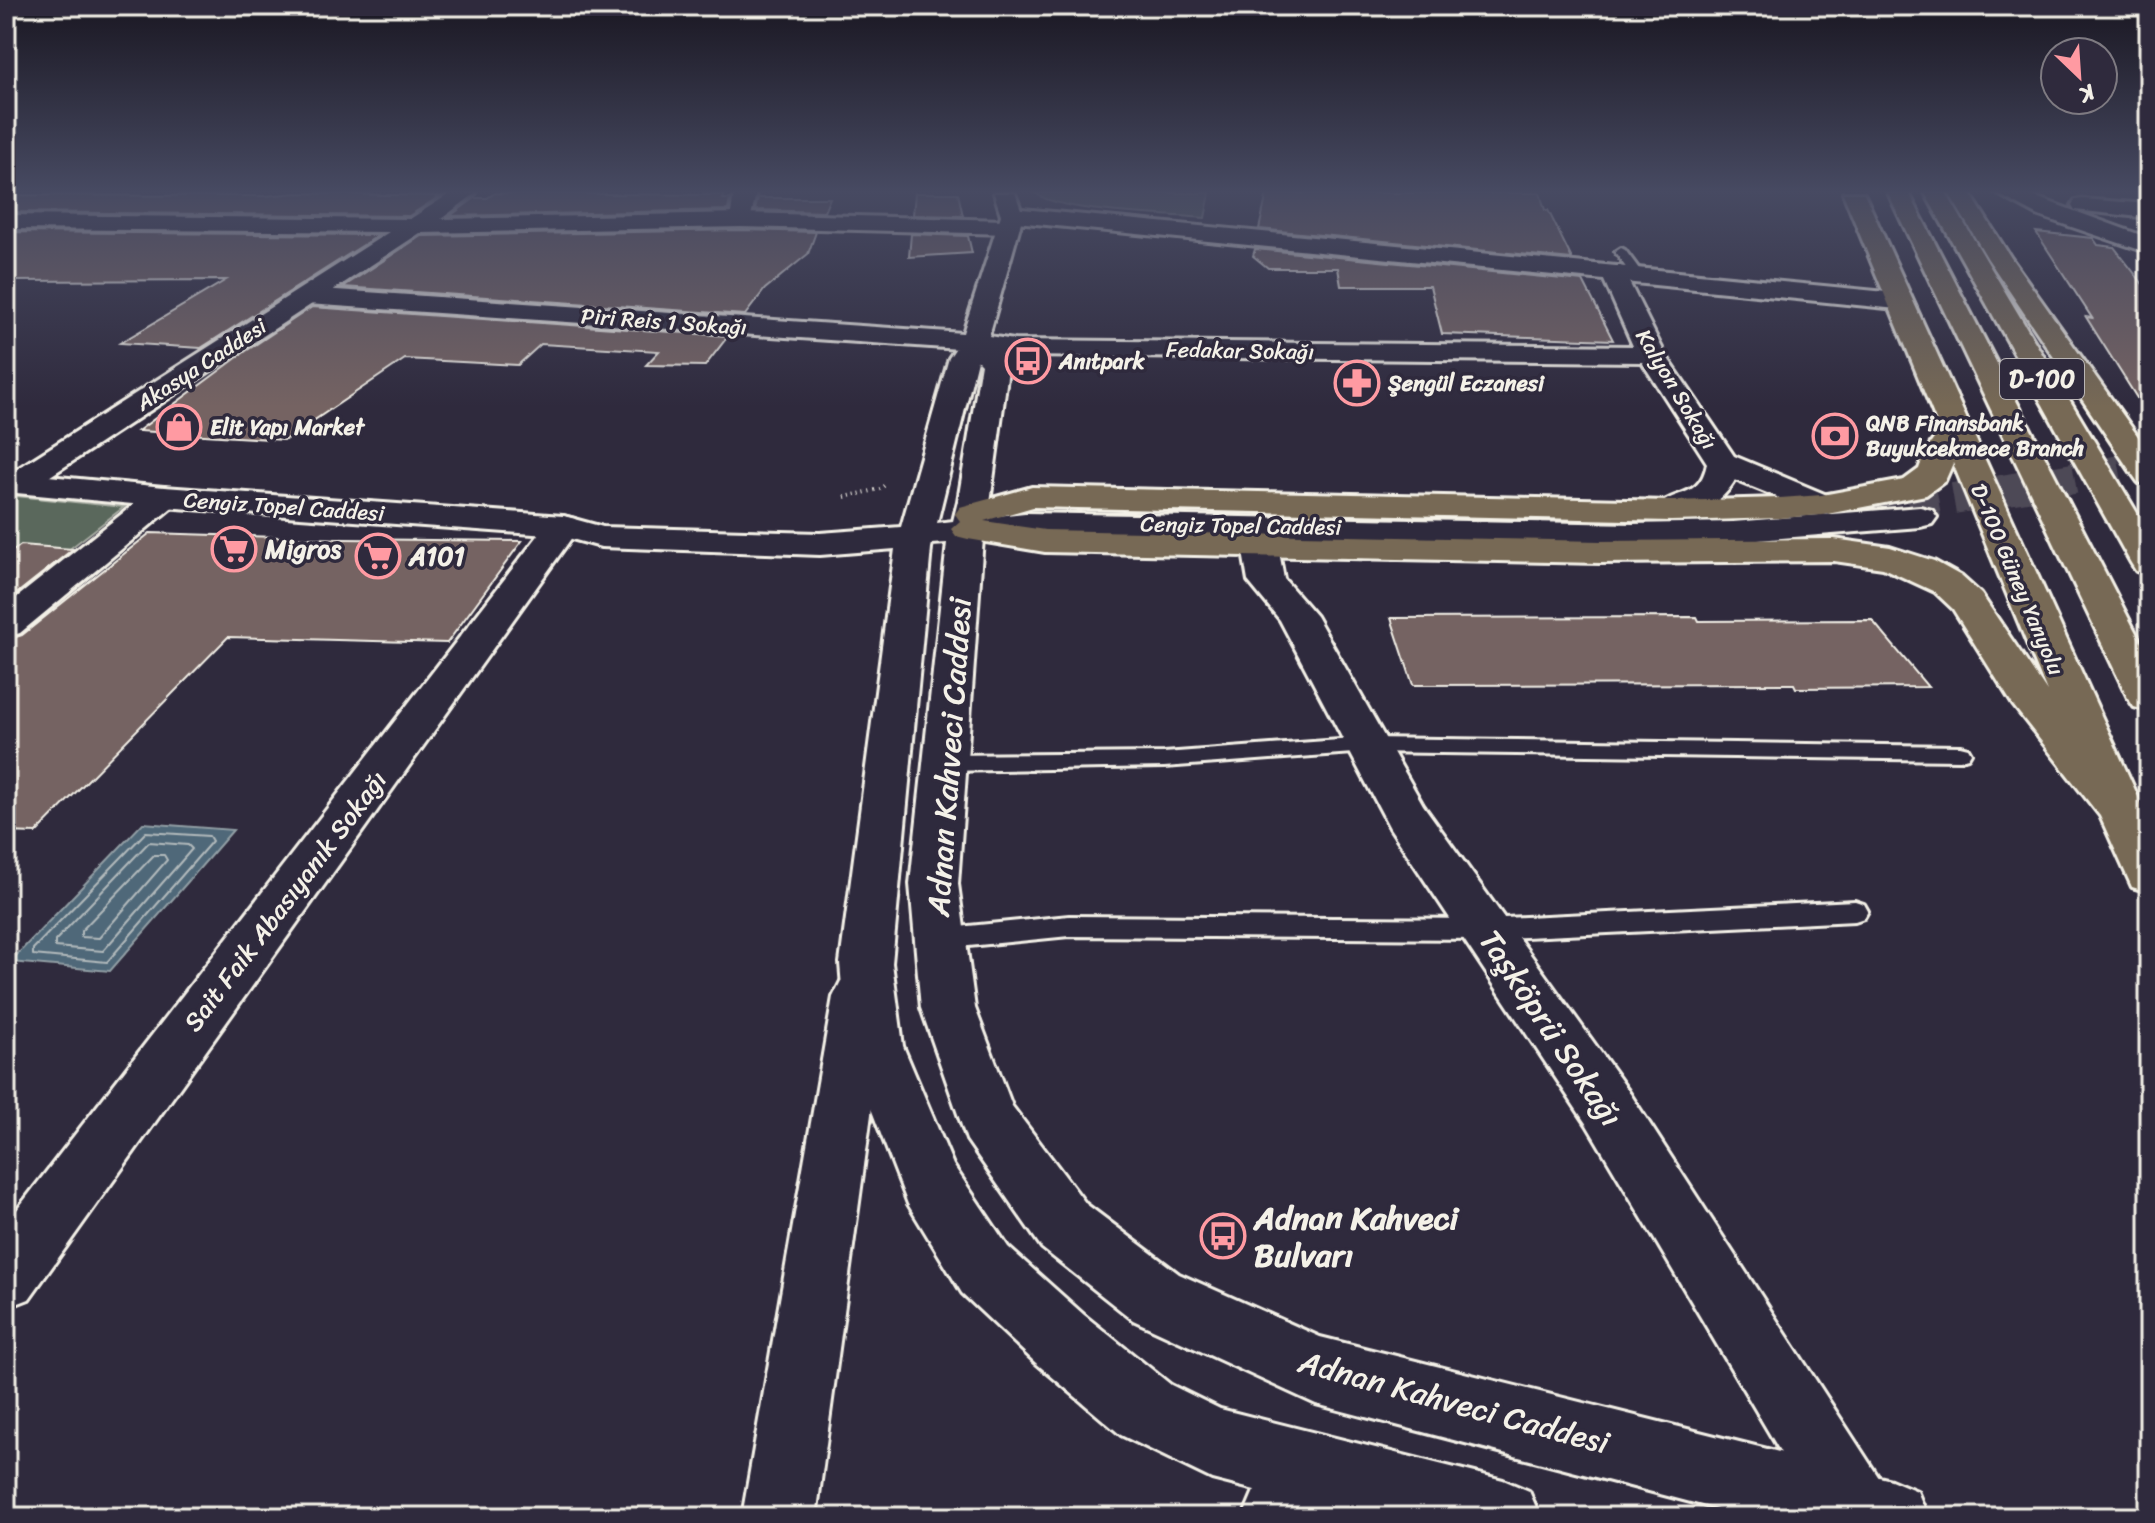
<svg xmlns="http://www.w3.org/2000/svg" width="2155" height="1523" font-family="Sriracha,sans-serif">
<style>
.green{fill:#5a675c;stroke:#a7aca2;stroke-width:2}
.water{fill:#506879;stroke:#929fa5;stroke-width:2}
.lines{fill:none;stroke-linecap:round;stroke-linejoin:round}
.shore{stroke:#b2babc;stroke-width:2}
.building{fill:#756362;stroke:#f4f1e8;stroke-width:2}
.secondary-tunnel{stroke:#4d4857;stroke-width:31;stroke-dasharray:31 15;stroke-linecap:butt}
.service-casing{stroke:#f4f1e8;stroke-width:6}
.minor-casing{stroke:#f4f1e8;stroke-width:6}
.tertiary-casing{stroke:#f4f1e8;stroke-width:6}
.secondary-casing{stroke:#f4f1e8;stroke-width:6}
.primary-casing{stroke:#f4f1e8;stroke-width:6}
.trunk-casing{stroke:#f4f1e8;stroke-width:6}
.path{stroke:#f4f1e8;stroke-width:4;stroke-dasharray:1 4;stroke-linecap:butt}
.service{fill:#2f2a3d;fill-rule:evenodd}
.minor{fill:#2f2a3d;fill-rule:evenodd}
.tertiary{fill:#2f2a3d;fill-rule:evenodd}
.secondary{fill:#2f2a3d;fill-rule:evenodd}
.primary{fill:#776954;fill-rule:evenodd}
.trunk{fill:#776954;fill-rule:evenodd}
.labels{text-anchor:middle;stroke-width:7;stroke-linejoin:round;paint-order:stroke}
.far-street-label{font-size:22px;fill:#f4f1e8;stroke:#2f2a3d}
.far-poi-label{font-size:22px;font-weight:bold;fill:#f4f1e8;stroke:#2f2a3d;text-anchor:start}
.shield{fill:#2f2a3d;stroke:#b9b5b5;stroke-width:2}
.shield-label{font-size:24px;font-weight:bold;fill:#f4f1e8}
.poi-label{font-size:26px;font-weight:bold;fill:#f4f1e8;stroke:#2f2a3d;text-anchor:start}
.street-label{font-size:26px;fill:#f4f1e8;stroke:#2f2a3d}
.near-street-label{font-size:32px;fill:#f4f1e8;stroke:#2f2a3d}
.near-poi-label{font-size:32px;font-weight:bold;fill:#f4f1e8;stroke:#2f2a3d;text-anchor:start}
</style>
<rect width="100%" height="100%" fill="#2f2a3d"/>
<filter id="ink" filterUnits="userSpaceOnUse"><feTurbulence type="fractalNoise" baseFrequency=".0125" numOctaves="2"/><feDisplacementMap in="SourceGraphic" scale="16" xChannelSelector="R" yChannelSelector="G"/><feConvolveMatrix kernelMatrix="1 2 1 2 8 2 1 2 1" color-interpolation-filters="sRGB"/></filter>
<g filter="url(#ink)">
<g class="green">
<path d="M1035 193H1210L1205 218C1167 214 1063 214 1035 193Z"/>
<path d="M6 495 124 507 6 598Z"/>
</g>
<path class="water" d="M143 823 233 830 110 971 10 962Z"/>
<g class="lines">
<g class="shore">
<path d="M146 832 209 836 212 841 107 962 33 955V949Z"/>
<path d="M149 842 188 845 192 849 103 951 55 947V941Z"/>
<path d="M154 855H164L167 860 99 938 81 937V931Z"/>
</g>
</g>
<g class="building">
<path d="M296 193 440 196 409 216 6 212V195L264 196Z"/>
<path d="M495 193 725 195 723 199H730L728 210 450 216 475 198H487Z"/>
<path d="M915 193H958L963 216 913 215Z"/>
<path d="M1267 193H1540L1545 210H1548L1572 259 1259 229Z"/>
<path d="M758 198H830L824 212 755 210Z"/>
<path d="M741 230 816 232 808 254 765 289 745 315 343 287 421 236Z"/>
<path d="M6 232 379 235 201 348 120 343 226 280 6 281Z"/>
<path d="M2036 232 2093 238 2098 245 2114 247 2149 292V417L2086 317 2092 318Z"/>
<path d="M911 234 968 236 972 253 909 257Z"/>
<path d="M1255 249 1583 281 1613 340 1442 334 1430 286H1341L1338 268H1268L1253 256Z"/>
<path d="M312 307 728 336 705 366 646 365 659 351 541 344 518 365 405 359 285 440 138 431 246 351Z"/>
<path d="M150 533 344 539 522 541 447 643 228 637 36 833 6 832V640L22 635Z"/>
<path d="M21 545 73 549 6 602V556Z"/>
<path d="M1697 617 1699 621 1872 620 1928 687 1796 688 1794 684 1413 685 1391 618Z"/>
</g>
<g class="lines">
<path class="secondary-tunnel" d="M1908 506 2149 466"/>
<g class="service-casing">
<g id="service">
<path d="M1621 248 1625 250 1642 273 1640 276H1632L1615 252Z"/>
<path d="M1367 738 1960 746 1968 748 1971 753 1968 758 1960 760 1367 752 1164 767 945 771 937 768 934 763 937 758 945 755 1164 753Z"/>
<path d="M1855 901 1864 904 1868 911 1864 918 1855 921 1484 939 1069 936 938 949 929 946 925 939 929 932 938 929 1069 916 1484 919Z"/>
</g>
</g>
<g class="minor-casing">
<g id="minor">
<path d="M734 193H756L749 225 741 227 730 220Z"/>
<path d="M994 193H1015L1023 215 989 336 1014 340 1633 346 1600 271 1603 266H1621L1665 354 1734 456 1834 498 1839 505 1834 512 1822 515 1735 480C1721 505 1688 525 1659 518L1654 511C1671 487 1700 502 1707 463L1642 362 1014 356 974 350 307 304 298 301 294 296 298 291 307 288 963 333 1001 215Z"/>
<path d="M1996 193H2025L2149 238V253L2039 216Z"/>
<path d="M2083 199 2149 204V218L2075 210 2072 205 2075 200Z"/>
<path d="M164 487 176 490 181 497 176 504 20 633 6 637V606L152 490Z"/>
<path d="M563 516 575 519 580 526 575 533 29 1299 6 1308V1224L551 519Z"/>
<path d="M1260 535 1272 539 1278 546 1284 579 1316 616 1423 805 1627 1089 1881 1481 1892 1507 1888 1517H1819L1587 1125 1390 828 1280 620 1248 581 1242 546 1248 539Z"/>
<path d="M860 975 879 981 887 997 816 1517H742L833 997 841 981Z"/>
<path d="M1334 1441 1360 1451 1370 1477 1360 1503 1341 1517H1243L1254 1491 1308 1451Z"/>
</g>
</g>
<g class="tertiary-casing">
<path id="tertiary" d="M451 193H476L441 219 741 213 1006 220 1001 215 1012 208 1897 293 1906 296 1910 301 1906 306 1897 309 1016 222 1020 227 1009 234 741 227 420 233 29 490 17 493 6 490V476L389 232 6 229V215L410 219Z"/>
</g>
<g class="secondary-casing">
<path id="secondary" d="M974 334 984 336 1009 362 988 517 1025 513 1633 524 1733 522 1920 507 1932 510 1937 517 1932 524 1920 527 1733 542 1633 544 1025 533 983 538 958 884 975 1008 1012 1106 1086 1204 1179 1274 1320 1337 1891 1480 1917 1491 1928 1517H1748L1316 1404 1133 1320 1042 1248 967 1140 921 1008 910 884 947 543 932 544 931 548 892 963 903 1046 953 1165 1008 1247 1084 1315 1171 1385 1220 1409 1503 1480 1529 1491 1540 1517H1360L1212 1479 1121 1435 1036 1363 962 1293 908 1204 847 1046 840 963 895 549 820 555 601 547 561 536 164 507 6 492V472L164 487 563 516 603 527 820 533 901 527 949 358 964 336ZM977 360 981 364 958 501 953 521 937 523Z"/>
</g>
<g class="primary-casing">
<g id="primary">
<path d="M1843 193H1864L2149 821V892L2132 887 2100 816 2013 705 1953 609 1935 592 1883 568 1834 561 1600 563 1045 552 968 539 956 536 951 529 960 521 955 514 960 507 1032 487 1671 501 1780 498 1822 495 1904 480 1919 469 1925 452 1940 430ZM1953 463 2047 692 1981 594 1961 576 1934 561 1890 547 1834 539 1600 541 1045 530 984 521 1033 507 1671 521 1780 518 1822 515 1926 495 1945 481Z"/>
<path d="M1949 193H1970L2011 258 2149 452V485L2138 482 2133 475 1988 259Z"/>
</g>
</g>
<g class="trunk-casing">
<g id="trunk">
<path d="M1888 193H1909L2149 658V711L2134 707 2128 698Z"/>
<path d="M1925 193H1946L2149 533V574L2136 571 2131 563Z"/>
</g>
</g>
<path class="path" d="M845 497 880 489 886 484"/>
<use href="#service" class="service"/>
<use href="#minor" class="minor"/>
<use href="#tertiary" class="tertiary"/>
<use href="#secondary" class="secondary"/>
<use href="#primary" class="primary"/>
<use href="#trunk" class="trunk"/>
</g>
</g>
<linearGradient id="sky" x2="0" y2="1"><stop stop-color="#1a1722"/><stop offset="0.47" stop-color="#474a62"/><stop offset="1" stop-color="#474a62" stop-opacity="0"/></linearGradient>
<rect width="2155" height="407" fill="url(#sky)"/>
<defs>
<g id="bus-ring" transform="scale(2.3)"><circle r="9.5" fill="#2f2a3d" stroke="#ff9aa2" stroke-width="1.5"/><path d="M-5-6H5V4H4V6H2V4H-2V6H-4V4H-5ZM-3.5-4V0h7V-4ZM-3.5 1.2v1.5H-2V1.2ZM2 1.2v1.5H3.5V1.2Z" fill="#ff9aa2"/></g>
<g id="pharmacy-ring" transform="scale(2.3)"><circle r="9.5" fill="#2f2a3d" stroke="#ff9aa2" stroke-width="1.5"/><path d="M-2-6h4v4h4v4h-4v4h-4v-4h-4v-4h4Z" fill="#ff9aa2"/></g>
<g id="shop-ring" transform="scale(2.3)"><circle r="9.5" fill="#2f2a3d" stroke="#ff9aa2" stroke-width="1.5"/><path d="M-5-2.5h2.3a2.7 3.5 0 0 1 5.4 0H5L5.5 6h-11ZM-1.5-2.5h3a1.5 2.3 0 0 0-3 0Z" fill="#ff9aa2"/></g>
<g id="bank-ring" transform="scale(2.3)"><circle r="9.5" fill="#2f2a3d" stroke="#ff9aa2" stroke-width="1.5"/><path d="M-6-4H6V4H-6ZM0-2.3a2.3 2.3 0 1 0 0 4.6a2.3 2.3 0 1 0 0-4.6Z" fill="#ff9aa2"/></g>
<g id="supermarket-ring" transform="scale(2.3)"><circle r="9.5" fill="#2f2a3d" stroke="#ff9aa2" stroke-width="1.5"/><path d="M-6-5.5h2.5l.6 2H6L4.5 2H-2.5L-4.4-4H-6ZM-1.5 3.2a1.3 1.3 0 1 0 .1 0ZM3 3.2a1.3 1.3 0 1 0 .1 0Z" fill="#ff9aa2"/></g>
</defs>
<g fill-rule="evenodd">
<use href="#bus-ring" x="1028" y="361"/>
<use href="#pharmacy-ring" x="1357" y="383"/>
<use href="#shop-ring" x="179" y="427"/>
<use href="#bank-ring" x="1835" y="436"/>
<use href="#supermarket-ring" x="234" y="549"/>
<use href="#supermarket-ring" x="378" y="556"/>
<use href="#bus-ring" x="1223" y="1236"/>
</g>
<g class="labels">
<g class="far-street-label">
<text transform="translate(664 321) rotate(4)" y="8">Piri Reis 1 Sokağı</text>
<text transform="translate(1240 350) rotate(1)" y="8">Fedakar Sokağı</text>
<text transform="translate(201 364) rotate(-33)" y="8">Akasya Caddesi</text>
<text transform="translate(1677 389) rotate(59)" y="8">Kalyon Sokağı</text>
<text transform="translate(284 506) rotate(4)" y="8">Cengiz Topel Caddesi</text>
<text transform="translate(1241 525) rotate(1)" y="8">Cengiz Topel Caddesi</text>
<text transform="translate(2018 579) rotate(67)" y="8">D-100 Güney Yanyolu</text>
</g>
<g class="far-poi-label">
<text x="1059" y="369">Anıtpark</text>
<text x="1388" y="391">Şengül Eczanesi</text>
<text x="1866" y="431">QNB Finansbank<tspan x="1866" dy="25">Buyukcekmece Branch</tspan></text>
<text x="210" y="435">Elit Yapı Market</text>
</g>
<rect class="shield" x="2000" y="359" width="84" height="40" rx="6"/>
<g class="shield-label">
<text x="2042" y="387">D-100</text>
</g>
<g class="poi-label">
<text x="265" y="558">Migros</text>
<text x="409" y="565">A101</text>
</g>
<g class="street-label">
<text transform="translate(285 901) rotate(-53)" y="9">Sait Faik Abasıyanık Sokağı</text>
</g>
<g class="near-street-label">
<text transform="translate(949 757) rotate(-86)" y="11">Adnan Kahveci Caddesi</text>
<text transform="translate(1551 1028) rotate(56)" y="11">Taşköprü Sokağı</text>
<text transform="translate(1454 1402) rotate(15)" y="11">Adnan Kahveci Caddesi</text>
</g>
<g class="near-poi-label">
<text x="1254" y="1229">Adnan Kahveci<tspan x="1254" dy="37">Bulvarı</tspan></text>
</g>
</g>
<rect width="2155" height="1523" fill="none" stroke="#2f2a3d" stroke-width="32"/>
<rect x="16" y="16" width="2123" height="1491" fill="none" stroke="#f4f1e8" stroke-width="3" filter="url(#ink)"/>
<g transform="translate(2079 76) rotate(155)"><circle r="38" fill="#2f2a3d" stroke="#7e7a81" stroke-width="2"/>
<path d="M0-6L14 30L0 20L-14 30Z" fill="#ff9aa2"/>
<text y="-12" font-size="22" font-weight="bold" text-anchor="middle" fill="#f4f1e8">K</text>
</g>
</svg>
